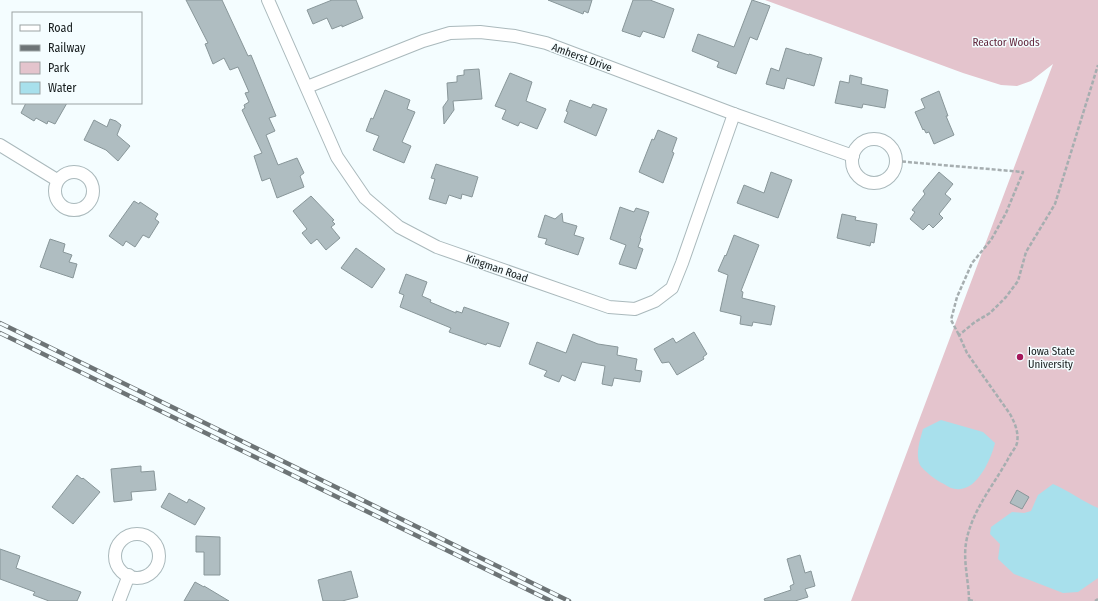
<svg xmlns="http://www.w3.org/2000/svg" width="1098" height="601" font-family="'Fira Sans Condensed',sans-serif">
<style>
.green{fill:#e4c4cd}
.water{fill:#a8e0ec}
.building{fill:#afbdc1;stroke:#889699}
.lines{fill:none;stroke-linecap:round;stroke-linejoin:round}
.street-casing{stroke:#aab9bc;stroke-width:14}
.path{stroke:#a6aeb0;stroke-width:2.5;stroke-dasharray:4 2;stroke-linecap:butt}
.street{stroke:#fff;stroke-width:12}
.rail-casing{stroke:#6d7476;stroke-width:4.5}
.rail{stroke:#f4fdff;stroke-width:3;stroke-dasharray:9;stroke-linecap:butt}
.poi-dot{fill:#a5175b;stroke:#f4fdff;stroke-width:1.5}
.labels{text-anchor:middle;stroke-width:3;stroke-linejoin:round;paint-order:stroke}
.park-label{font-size:11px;fill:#63283e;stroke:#f4fdff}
.street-label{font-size:11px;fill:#151b1c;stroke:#f4fdff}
.poi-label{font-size:11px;fill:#151b1c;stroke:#f4fdff;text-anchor:start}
</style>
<rect width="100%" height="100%" fill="#f4fdff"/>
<path class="green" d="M765 0H1098V601H851L1053 64 1031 81 1017 86 1001 85 963 73Z"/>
<g class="water">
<path d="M941 420 983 432 995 443C991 459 977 492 956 489 951 489 946 485 942 483 937 481 923 470 920 465 915 454 920 440 923 429Z"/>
<path d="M1053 484C1069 491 1082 501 1098 508V578L1078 592 1063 593 1014 574 998 559 1000 544 990 534 991 527 1012 512 1024 513 1031 511 1038 495Z"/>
</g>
<g class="building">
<path d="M186 0H222L248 56 251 55 276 116 269 118 275 131 266 135 278 165 297 158 304 173 300 176 304 187 277 198 270 178 262 181 254 156 262 153 242 110 245 108 244 105 249 102 245 93 249 92 238 67 230 70 224 58 213 64 205 44 208 43Z"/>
<path d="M332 0H356L363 18 342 27V25L332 29 327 18 313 24 307 10Z"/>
<path d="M548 0H592L588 13 584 11 583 14Z"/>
<path d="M633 0H650L674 9 664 38 643 31 640 37 622 31Z"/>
<path d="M752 0 770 6 757 40 750 37 736 74 717 67 719 62 692 51 698 34 734 47Z"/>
<path d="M786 48 809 55V54L822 58 814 86 787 78 784 89 766 84 771 68 779 71Z"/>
<path d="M479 69 482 99 453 101 454 110 444 124 443 107 448 100 447 83 457 82V76L464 75V70Z"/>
<path d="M510 73 532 82 526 101 546 109 537 129 520 122 518 126 502 119 506 110 495 106Z"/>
<path d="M850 75 862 78 861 84 888 90 885 108 863 104 862 108 835 103 840 81 849 83Z"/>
<path d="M385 90 410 100 407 109 415 112 402 142 411 146 404 163 373 150 379 136 366 131 371 118 373 119Z"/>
<path d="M939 91 948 116H946L954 135 934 144 929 132 926 133 924 129 923 130 915 112 925 108 921 99Z"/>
<path d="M570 100 591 108 593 104 607 109 596 136 564 122 568 112 566 111Z"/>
<path d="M26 103H67L55 124 48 121 47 124 36 118 34 121 21 113Z"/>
<path d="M110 119 116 121 121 125 117 135 130 146 118 161 106 150 84 140 94 120 107 127Z"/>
<path d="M658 130 677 138 672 152 674 153 663 183 639 172 652 139 654 140Z"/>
<path d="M436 164 478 177 472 197 462 194 461 199 449 195 446 204 429 199 435 179 431 178Z"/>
<path d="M771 172 792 180 778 218 737 203 744 185 764 193Z"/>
<path d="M939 172 953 184 945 194 951 199 939 214 943 218 933 228 929 224 923 230 910 219 915 212 912 210 925 194 923 191Z"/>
<path d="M311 196 334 220 332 221 335 224 331 227 340 238 326 250 317 239 311 244 302 233 307 229 293 211Z"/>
<path d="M134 201 139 204 140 202 158 214 155 219 159 222 149 238 143 235 135 247 126 241 123 246 109 236Z"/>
<path d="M620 207 634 212 636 208 649 212 640 238 641 239 638 247 643 249 636 269 619 264 626 245 610 239Z"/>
<path d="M562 213 563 222 577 226 574 235 584 238 578 255 545 244 547 239 538 237 545 215 555 219Z"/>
<path d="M842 214 856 217 855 220 877 224 874 243 871 242 870 246 837 238Z"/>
<path d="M734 235 759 245 741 291 743 292 742 298 775 306 771 325 753 322 752 326 740 324 741 316 720 311 728 275 718 271 725 255 726 256Z"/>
<path d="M50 239 65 244 63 252 72 255 69 262 77 264 73 278 40 267Z"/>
<path d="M356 248 385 269 372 288 341 268Z"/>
<path d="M406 274 427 282 422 296 431 300 430 302 456 313V311L462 313 464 307 509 323 500 347 487 343 486 345 449 332 451 328 400 307 404 295 399 293Z"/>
<path d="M694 332 707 354 703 357 704 359 677 375 669 362 662 363 654 349 673 338 676 343Z"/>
<path d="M573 334 598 344 618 347 617 355 637 359 635 370 642 371 640 382 614 378 612 386 602 384 605 366 582 362 575 381 562 375 559 382 544 376 547 371 529 364 537 342 566 353Z"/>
<path d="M141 466V472L154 471 156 490 131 492 132 500 114 502 111 469Z"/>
<path d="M77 475 82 479 83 478 100 492 73 524 52 507Z"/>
<path d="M1017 490 1029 497 1022 509 1010 503Z"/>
<path d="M169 493 187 503 189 499 205 508 195 525 161 507Z"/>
<path d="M196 536 220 537V575H204V552H196Z"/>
<path d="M0 549 20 556 16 568 81 592 77 601H49L33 595 35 592 0 579Z"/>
<path d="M800 555 805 573 811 571 815 586 805 589 808 597 795 601H765L764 599 791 590 790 586 794 584 787 559Z"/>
<path d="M351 571 358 597 342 601H323L318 580Z"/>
<path d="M195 582 204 587V586L229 601H184Z"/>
</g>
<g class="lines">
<g class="street-casing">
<g id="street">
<path d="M268 0 337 157 365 198 399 227 437 247 609 307 635 309 655 301 672 288 682 263 734 114"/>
<path d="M307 87 423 41 450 33 480 32 515 36 546 43 734 114 853 156"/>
<circle cx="874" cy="161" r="22"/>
<path d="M0 145 57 180"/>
<circle cx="74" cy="191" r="19"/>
<circle cx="137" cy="556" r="22"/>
<path d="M119 601 129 575"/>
</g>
</g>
<g class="path">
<path d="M896 161 1023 172 1006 213 991 240 972 263 957 297 951 320 959 335"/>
<path d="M969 600 975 601"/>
<path d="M969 601C969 582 963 562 966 543 971 512 993 486 1008 459 1010 454 1016 448 1017 443 1019 433 1015 423 1010 414L967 353 959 335 975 322 990 313 1006 297 1018 281 1026 252 1055 204 1098 65"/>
<path d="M1095 601 1098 599"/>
</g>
<use href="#street" class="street"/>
<g class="rail-casing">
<g id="rail">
<path d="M0 323 569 601"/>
<path d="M0 333 551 601"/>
</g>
</g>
<use href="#rail" class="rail"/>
</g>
<circle class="poi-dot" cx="1020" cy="357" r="4"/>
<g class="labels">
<g class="park-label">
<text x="1006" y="46">Reactor Woods</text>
</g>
<g class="street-label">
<text transform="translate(582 57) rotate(20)" y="4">Amherst Drive</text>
<text transform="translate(497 268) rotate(19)" y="4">Kingman Road</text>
</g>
<g class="poi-label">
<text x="1028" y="355">Iowa State<tspan x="1028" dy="13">University</tspan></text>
</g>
</g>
<rect x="12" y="12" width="130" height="92" fill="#f4fdff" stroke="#9ba3a4"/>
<rect x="20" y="25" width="20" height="6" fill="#ffffff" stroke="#9ba3a4"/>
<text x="48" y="32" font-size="12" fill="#151b1c">Road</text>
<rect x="20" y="45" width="20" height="6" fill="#6d7476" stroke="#9ba3a4"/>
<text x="48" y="52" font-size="12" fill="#151b1c">Railway</text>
<rect x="20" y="62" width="20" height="12" fill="#e4c4cd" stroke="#9ba3a4"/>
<text x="48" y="72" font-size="12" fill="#151b1c">Park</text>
<rect x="20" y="82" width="20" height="12" fill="#a8e0ec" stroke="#9ba3a4"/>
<text x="48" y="92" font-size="12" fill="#151b1c">Water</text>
</svg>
